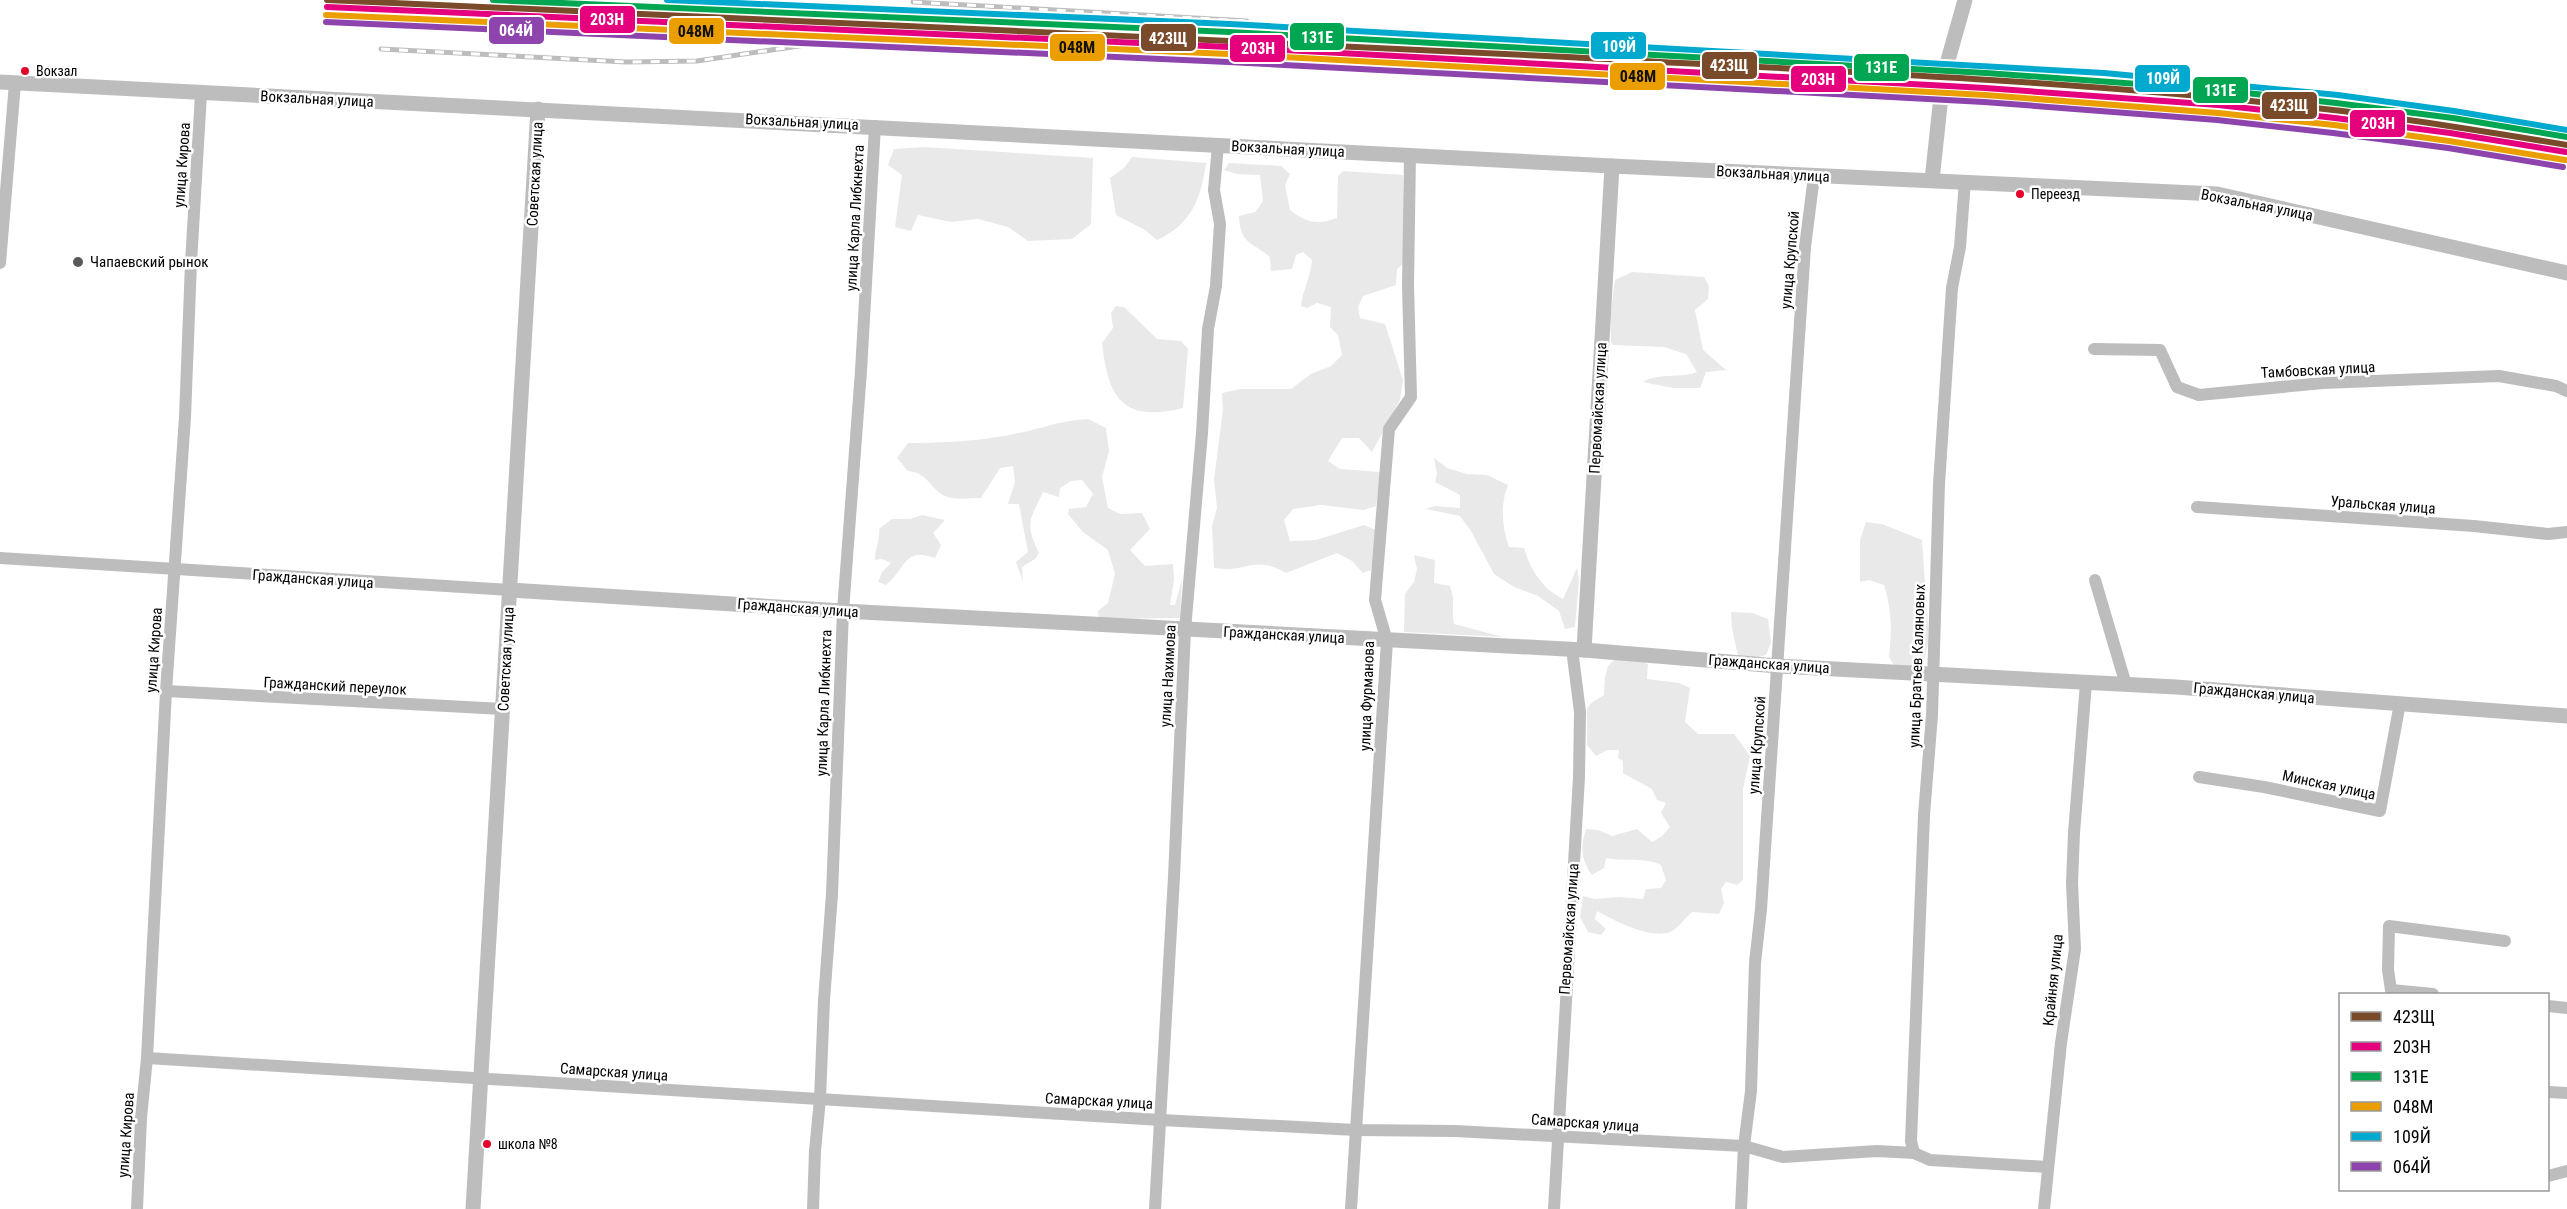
<svg xmlns="http://www.w3.org/2000/svg" width="2567" height="1209" font-family="'Roboto Condensed',sans-serif">
<style>
.green{fill:#e9e9e9}
.lines{fill:none;stroke-linecap:round;stroke-linejoin:round}
.minor{stroke:#bdbdbd;stroke-width:12}
.tertiary{stroke:#bdbdbd;stroke-width:15}
.rail-casing{stroke:#bdbdbd;stroke-width:5}
.rail{stroke:#fff;stroke-width:3;stroke-dasharray:9;stroke-linecap:butt}
.rail-1-casing{stroke:#fff;stroke-width:10}
.rail-2-casing{stroke:#fff;stroke-width:10}
.rail-3-casing{stroke:#fff;stroke-width:10}
.rail-4-casing{stroke:#fff;stroke-width:10}
.rail-5-casing{stroke:#fff;stroke-width:10}
.rail-6-casing{stroke:#fff;stroke-width:10}
.rail-1{stroke:#7a4b2a;stroke-width:6}
.rail-2{stroke:#e5007d;stroke-width:6}
.rail-3{stroke:#00a651;stroke-width:6}
.rail-4{stroke:#eb9e00;stroke-width:6}
.rail-5{stroke:#00a9ce;stroke-width:6}
.rail-6{stroke:#8e44ad;stroke-width:6}
.bus-dot{fill:#e4002b;stroke:#fff;stroke-width:2}
.poi-dot{fill:#595959;stroke:#fff;stroke-width:2}
.labels{text-anchor:middle;stroke-width:5;stroke-linejoin:round;paint-order:stroke}
.bus-label{font-size:14px;fill:#000;stroke:#fff;text-anchor:start}
.street-label{font-size:15px;fill:#000;stroke:#fff}
.poi-label{font-size:15px;fill:#000;stroke:#fff;text-anchor:start}
.line-badge{stroke:#fff;stroke-width:2}
.badge-label{font-size:16px;text-anchor:middle;font-weight:bold;fill:#fff}
.pale-badge-label{font-size:16px;text-anchor:middle;font-weight:bold;fill:#111}
</style>
<rect width="100%" height="100%" fill="#fff"/>
<g class="green">
<path d="M924 147 1093 158 1091 224 1072 239 1028 241 1008 227 978 219 951 222 918 215 911 231 895 227 902 175 888 165 894 149Z"/>
<path d="M1132 157 1206 163C1201 198 1192 224 1157 240L1145 230 1116 215 1110 178 1124 168Z"/>
<path d="M1229 163 1281 166 1290 174 1285 185 1290 210C1306 223 1318 225 1337 218L1338 176 1343 171 1403 175 1404 263 1397 269 1396 285 1363 296 1358 307 1360 318 1385 324 1403 380 1400 400 1372 452 1359 438H1342L1328 461 1340 469 1381 472 1376 506 1364 510 1321 505 1293 509 1284 520 1290 541 1316 540 1364 525 1376 530 1371 570 1363 573 1352 561 1337 553 1286 573C1253 554 1246 574 1214 568L1212 526 1217 508 1214 479 1223 410 1222 393 1241 389H1291L1311 374 1331 366 1342 355 1338 335 1330 327 1331 307 1317 303 1307 308 1301 306C1303 289 1311 276 1312 260L1303 252 1296 255 1292 269 1271 271 1270 257C1251 241 1240 244 1239 216L1255 212 1263 201 1260 175 1237 174 1224 170Z"/>
<path d="M1632 272 1704 277 1709 286 1708 299 1695 310 1703 350 1726 370 1706 372 1700 388H1673L1643 382C1660 372 1679 379 1697 372L1686 354 1664 347 1613 345 1611 342 1610 316 1615 280Z"/>
<path d="M1116 306 1124 307 1157 339 1181 341 1188 349 1183 408C1123 423 1108 398 1102 343L1113 328 1111 313Z"/>
<path d="M1088 419 1106 428 1109 451 1102 477 1108 508 1120 514 1142 513 1150 529 1130 550 1145 566 1173 564 1174 580 1170 605H1175L1182 579 1180 618 1099 619 1098 611 1108 603 1115 574 1108 550 1083 532 1068 514 1069 509 1086 507 1093 494 1082 480 1071 481 1060 488 1059 497 1043 492C1030 520 1024 522 1039 553L1035 559 1022 567 1023 582 1016 562 1028 552 1019 504H1008L1015 482 1013 466 1000 468 981 498C971 498 957 500 947 497 931 491 928 472 908 471L897 458 908 443C946 443 982 441 1019 433 1043 428 1063 420 1088 419Z"/>
<path d="M1434 458 1447 468 1467 474 1487 475 1508 485C1500 505 1502 527 1509 547L1524 548C1531 571 1542 588 1563 599L1577 568 1579 579 1575 627 1565 629 1559 611 1538 596 1514 587 1494 574 1471 531 1460 516 1426 509 1434 506 1460 508V495L1435 482 1437 474Z"/>
<path d="M922 515 945 520 933 533 941 545 935 558C903 547 906 569 886 585L878 582 882 572 891 563 882 559 875 560C875 547 880 544 879 529L892 519H910Z"/>
<path d="M1866 522 1882 524 1922 540 1929 641 1922 665 1895 667 1889 657C1892 632 1892 610 1884 585L1869 580 1860 582V540Z"/>
<path d="M1414 555 1435 560 1434 583 1450 586C1456 604 1451 607 1454 624L1503 637 1404 632 1405 594 1414 582 1417 569Z"/>
<path d="M1731 612 1752 613 1768 619 1771 643 1766 655 1751 659 1738 656 1732 628Z"/>
<path d="M1633 658 1648 664 1647 679 1679 683 1690 688 1685 722 1698 734H1734L1750 756 1743 789V880L1737 885 1726 882 1721 889 1724 903 1719 914 1692 912C1687 916 1677 929 1672 931 1651 941 1614 920 1597 911L1595 919 1606 929 1601 935 1588 932 1580 917 1583 896 1595 899 1619 897 1643 899 1646 889 1661 888 1666 880 1661 865C1646 857 1624 862 1606 858L1604 868 1592 875C1581 859 1580 848 1586 829L1598 830 1612 836 1637 829 1652 842 1661 837 1670 827 1661 813 1666 803 1657 800 1652 789 1623 773V761L1618 758 1619 750H1607L1596 756 1587 745V709L1591 703 1604 695 1605 677 1608 666 1615 659Z"/>
</g>
<g class="lines">
<g class="minor">
<path d="M0 263 15 83"/>
<path d="M2094 349 2160 350 2177 387 2199 395 2323 383 2499 376 2556 386 2567 391"/>
<path d="M2197 507 2474 526 2548 534 2567 532"/>
<path d="M0 558 510 590"/>
<path d="M2095 580 2126 685"/>
<path d="M166 691 503 709"/>
<path d="M2199 777 2264 787 2380 811 2400 703"/>
<path d="M2433 994 2391 990 2388 970 2389 926 2505 941"/>
<path d="M2548 1006 2567 1008"/>
<path d="M147 1058 1161 1120 1356 1130 1455 1131 1744 1146 1783 1157 1877 1151 1914 1153 1930 1160 2047 1167"/>
<path d="M2548 1092 2567 1093"/>
<path d="M1914 1153 1911 1141 1924 815 1932 715 1939 484 1952 288 1960 247 1965 181"/>
<path d="M2548 1176 2567 1171"/>
<path d="M137 1209 141 1118 147 1058 166 691 185 417 191 263 201 94"/>
<path d="M813 1209 815 1151 820 1099 824 1000 832 894 843 611 861 371 875 126"/>
<path d="M1155 1209 1174 877 1185 630 1202 433 1208 329 1216 286 1220 224 1214 190 1218 145"/>
<path d="M1351 1209 1387 641 1375 600 1389 429 1411 397 1408 285 1410 155"/>
<path d="M1554 1209 1579 777 1580 712 1572 649"/>
<path d="M1741 1209 1744 1146 1751 1091 1755 963 1761 909 1805 247 1814 176"/>
<path d="M2044 1209 2061 1043 2075 949 2072 883 2074 833 2086 683"/>
</g>
<g class="tertiary">
<path d="M0 82 1612 166 2217 194 2567 273"/>
<path d="M1932 180 1943 78 1965 0"/>
<path d="M510 590 843 611 1584 650 1778 666 2176 687 2567 716"/>
<path d="M1584 650 1612 166"/>
<path d="M473 1209 538 109"/>
</g>
<g class="rail-casing">
<g id="rail">
<path d="M913 2 1247 21"/>
<path d="M887 35 1262 49"/>
<path d="M381 49 626 62 697 61 866 36"/>
</g>
</g>
<use href="#rail" class="rail"/>
<g class="rail-1-casing">
<path id="rail-1" d="M327 0C740 19 1154 36 1567 57 1822 71 2079 80 2333 110 2411 119 2489 132 2567 145"/>
</g>
<g class="rail-2-casing">
<path id="rail-2" d="M327 7 1229 47 1985 88 2218 105 2335 118 2450 133 2566 152"/>
</g>
<g class="rail-3-casing">
<path id="rail-3" d="M493 0 1229 32 1986 73 2220 90 2336 103 2453 118 2567 137"/>
</g>
<g class="rail-4-casing">
<path id="rail-4" d="M326 15 1228 54 1985 95 2218 113 2334 125 2449 141 2565 160"/>
</g>
<g class="rail-5-casing">
<path id="rail-5" d="M667 0 1230 24 2104 73 2338 95 2454 111 2567 130"/>
</g>
<g class="rail-6-casing">
<path id="rail-6" d="M326 22 1228 62 1984 102 2217 120 2333 133 2448 148 2563 167"/>
</g>
<use href="#rail-1" class="rail-1"/>
<use href="#rail-2" class="rail-2"/>
<use href="#rail-3" class="rail-3"/>
<use href="#rail-4" class="rail-4"/>
<use href="#rail-5" class="rail-5"/>
<use href="#rail-6" class="rail-6"/>
</g>
<g class="bus-dot">
<circle cx="25" cy="71" r="5"/>
<circle cx="2020" cy="194" r="5"/>
<circle cx="487" cy="1144" r="5"/>
</g>
<circle class="poi-dot" cx="78" cy="262" r="6"/>
<g class="labels">
<g class="bus-label">
<text x="36" y="76">Вокзал</text>
<text x="2031" y="199">Переезд</text>
<text x="498" y="1149">школа №8</text>
</g>
<g class="street-label">
<text transform="translate(317 99) rotate(3)" y="5">Вокзальная улица</text>
<text transform="translate(802 122) rotate(3)" y="5">Вокзальная улица</text>
<text transform="translate(1288 149) rotate(3)" y="5">Вокзальная улица</text>
<text transform="translate(182 165) rotate(-86)" y="5">улица Кирова</text>
<text transform="translate(535 174) rotate(-87)" y="5">Советская улица</text>
<text transform="translate(1773 174) rotate(3)" y="5">Вокзальная улица</text>
<text transform="translate(2257 205) rotate(11)" y="5">Вокзальная улица</text>
<text transform="translate(855 218) rotate(-87)" y="5">улица Карла Либкнехта</text>
<text transform="translate(1790 260) rotate(-85)" y="5">улица Крупской</text>
<text transform="translate(2318 370) rotate(-3)" y="5">Тамбовская улица</text>
<text transform="translate(1598 408) rotate(-87)" y="5">Первомайская улица</text>
<text transform="translate(2383 505) rotate(4)" y="5">Уральская улица</text>
<text transform="translate(313 579) rotate(4)" y="5">Гражданская улица</text>
<text transform="translate(798 608) rotate(4)" y="5">Гражданская улица</text>
<text transform="translate(1284 635) rotate(3)" y="5">Гражданская улица</text>
<text transform="translate(154 650) rotate(-86)" y="5">улица Кирова</text>
<text transform="translate(506 659) rotate(-87)" y="5">Советская улица</text>
<text transform="translate(1769 664) rotate(4)" y="5">Гражданская улица</text>
<text transform="translate(1917 666) rotate(-88)" y="5">улица Братьев Каляновых</text>
<text transform="translate(1168 676) rotate(-87)" y="5">улица Нахимова</text>
<text transform="translate(335 686) rotate(3)" y="5">Гражданский переулок</text>
<text transform="translate(2254 693) rotate(5)" y="5">Гражданская улица</text>
<text transform="translate(1367 696) rotate(-88)" y="5">улица Фурманова</text>
<text transform="translate(824 703) rotate(-88)" y="5">улица Карла Либкнехта</text>
<text transform="translate(1757 745) rotate(-86)" y="5">улица Крупской</text>
<text transform="translate(2329 785) rotate(12)" y="5">Минская улица</text>
<text transform="translate(1569 929) rotate(-86)" y="5">Первомайская улица</text>
<text transform="translate(2053 980) rotate(-84)" y="5">Крайняя улица</text>
<text transform="translate(614 1072) rotate(4)" y="5">Самарская улица</text>
<text transform="translate(1099 1101) rotate(3)" y="5">Самарская улица</text>
<text transform="translate(1585 1123) rotate(4)" y="5">Самарская улица</text>
<text transform="translate(126 1135) rotate(-86)" y="5">улица Кирова</text>
</g>
<g class="poi-label">
<text x="90" y="267">Чапаевский рынок</text>
</g>
</g>
<g class="line-badge">
<rect x="579" y="5" width="57" height="29" rx="6" fill="#e5007d"/>
<rect x="488" y="16" width="57" height="29" rx="6" fill="#8e44ad"/>
<rect x="668" y="17" width="57" height="28" rx="6" fill="#eb9e00"/>
<rect x="1289" y="22" width="56" height="29" rx="6" fill="#00a651"/>
<rect x="1140" y="23" width="57" height="29" rx="6" fill="#7a4b2a"/>
<rect x="1590" y="31" width="57" height="29" rx="6" fill="#00a9ce"/>
<rect x="1049" y="33" width="57" height="29" rx="6" fill="#eb9e00"/>
<rect x="1229" y="34" width="57" height="29" rx="6" fill="#e5007d"/>
<rect x="1701" y="51" width="57" height="29" rx="6" fill="#7a4b2a"/>
<rect x="1853" y="53" width="57" height="29" rx="6" fill="#00a651"/>
<rect x="1609" y="62" width="57" height="29" rx="6" fill="#eb9e00"/>
<rect x="2134" y="64" width="57" height="29" rx="6" fill="#00a9ce"/>
<rect x="1790" y="65" width="57" height="28" rx="6" fill="#e5007d"/>
<rect x="2192" y="76" width="57" height="28" rx="6" fill="#00a651"/>
<rect x="2261" y="91" width="57" height="29" rx="6" fill="#7a4b2a"/>
<rect x="2349" y="109" width="57" height="29" rx="6" fill="#e5007d"/>
</g>
<g class="badge-label">
<text x="607" y="25">203Н</text>
<text x="516" y="36">064Й</text>
<text x="1317" y="43">131Е</text>
<text x="1168" y="44">423Щ</text>
<text x="1619" y="52">109Й</text>
<text x="1258" y="54">203Н</text>
<text x="1729" y="71">423Щ</text>
<text x="1881" y="73">131Е</text>
<text x="2163" y="84">109Й</text>
<text x="1818" y="85">203Н</text>
<text x="2220" y="96">131Е</text>
<text x="2289" y="111">423Щ</text>
<text x="2378" y="129">203Н</text>
</g>
<g class="pale-badge-label">
<text x="696" y="37">048М</text>
<text x="1077" y="53">048М</text>
<text x="1638" y="82">048М</text>
</g>
<rect x="2339" y="993" width="210" height="198" fill="#ffffff" stroke="#999999" stroke-width="1.5"/>
<rect x="2351" y="1012" width="30" height="9" fill="#7a4b2a" stroke="#999999" stroke-width="1.5"/>
<text x="2393" y="1023" font-size="18" fill="#000000">423Щ</text>
<rect x="2351" y="1042" width="30" height="9" fill="#e5007d" stroke="#999999" stroke-width="1.5"/>
<text x="2393" y="1053" font-size="18" fill="#000000">203Н</text>
<rect x="2351" y="1072" width="30" height="9" fill="#00a651" stroke="#999999" stroke-width="1.5"/>
<text x="2393" y="1083" font-size="18" fill="#000000">131Е</text>
<rect x="2351" y="1102" width="30" height="9" fill="#eb9e00" stroke="#999999" stroke-width="1.5"/>
<text x="2393" y="1113" font-size="18" fill="#000000">048М</text>
<rect x="2351" y="1132" width="30" height="9" fill="#00a9ce" stroke="#999999" stroke-width="1.5"/>
<text x="2393" y="1143" font-size="18" fill="#000000">109Й</text>
<rect x="2351" y="1162" width="30" height="9" fill="#8e44ad" stroke="#999999" stroke-width="1.5"/>
<text x="2393" y="1173" font-size="18" fill="#000000">064Й</text>
</svg>
